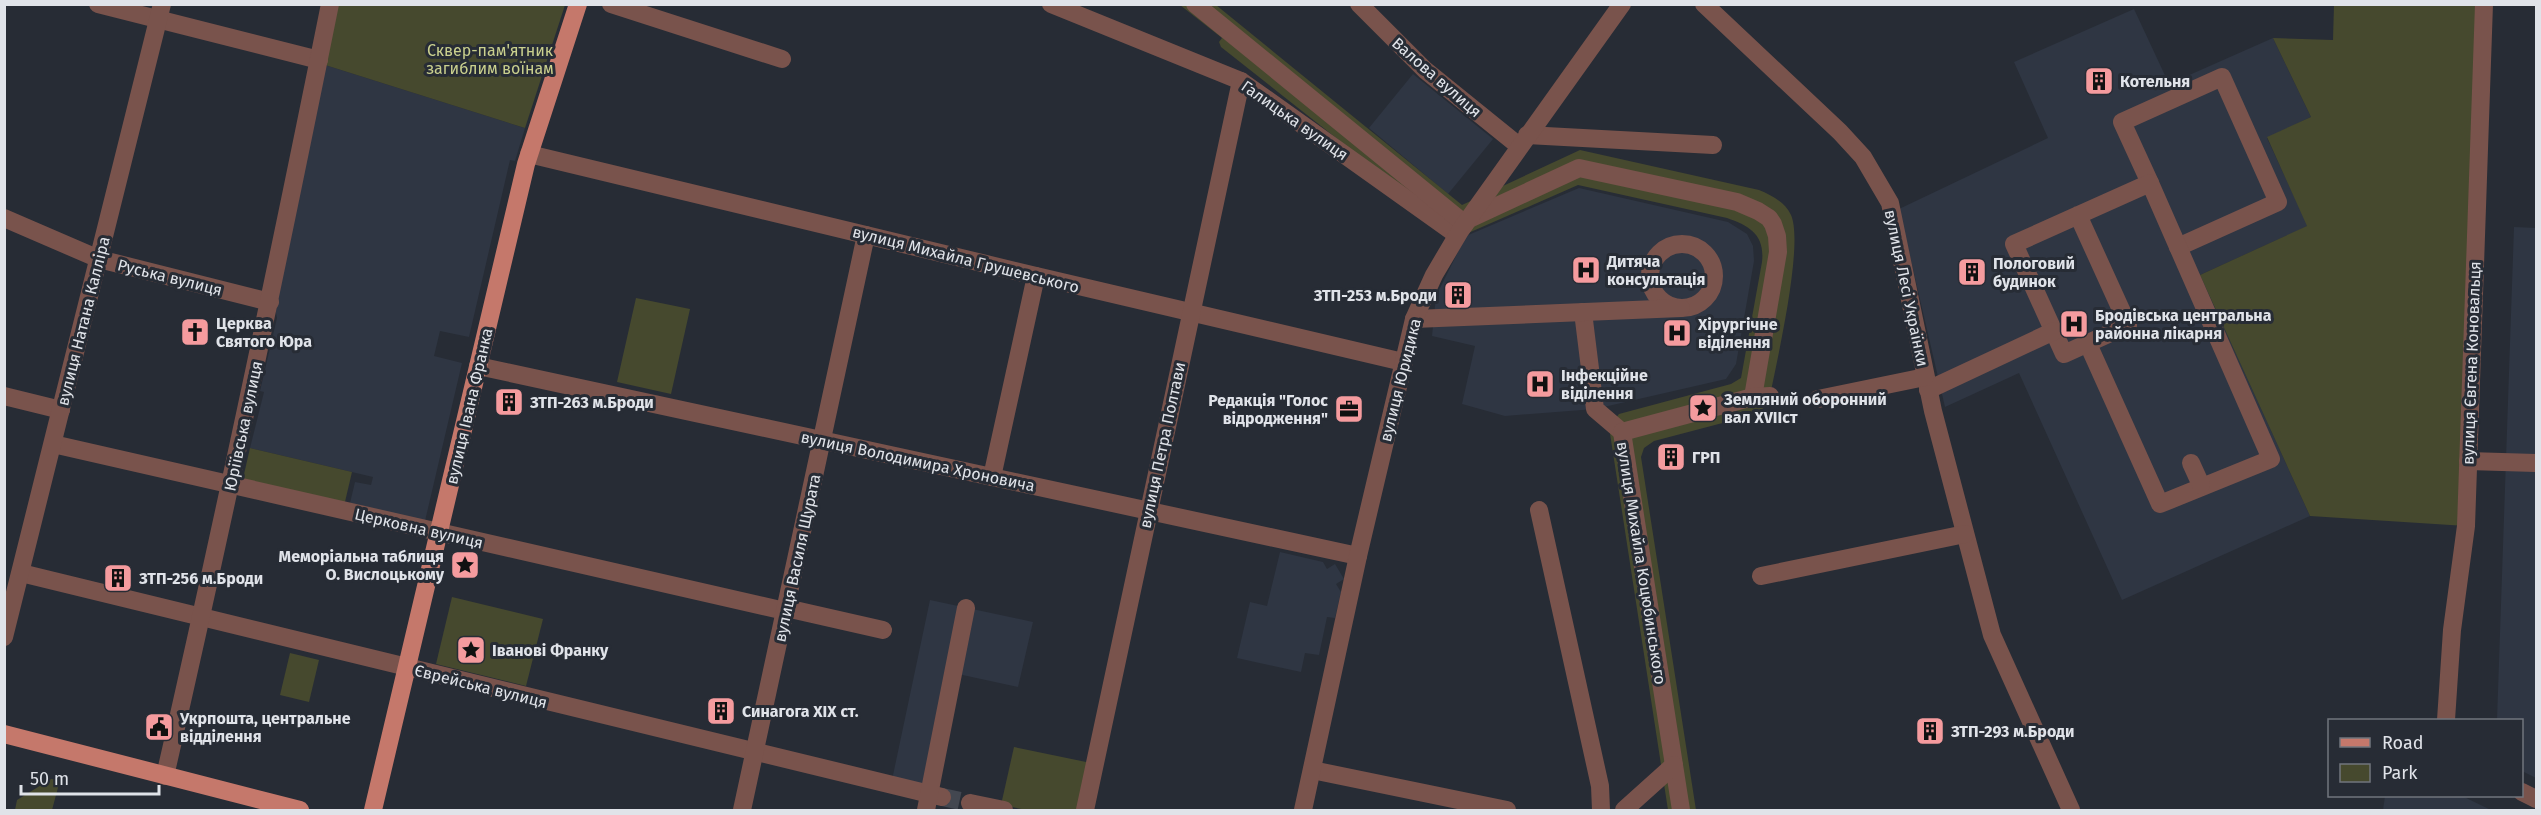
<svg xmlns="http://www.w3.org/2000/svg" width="2541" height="815" font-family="'Fira Sans',sans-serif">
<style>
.built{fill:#2f3643}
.green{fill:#46492e}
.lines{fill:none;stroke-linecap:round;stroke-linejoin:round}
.minor-tunnel{stroke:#434750;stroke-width:18;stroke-dasharray:18 9;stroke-linecap:butt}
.minor{stroke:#79534c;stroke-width:18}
.major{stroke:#c5786b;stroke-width:18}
.labels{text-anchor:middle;stroke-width:6;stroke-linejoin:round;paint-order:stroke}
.park-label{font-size:16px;fill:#cad08e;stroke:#272c35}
.street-label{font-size:16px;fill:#e0e3e9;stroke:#272c35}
.poi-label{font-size:16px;font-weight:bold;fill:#e0e3e9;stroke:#272c35;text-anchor:start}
</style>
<rect width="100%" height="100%" fill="#272c35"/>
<g class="built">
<path d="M2134 9 2169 84 2273 38 2311 117 2267 138 2308 226 2200 275 2310 516 2122 600 2019 373 1945 407 1899 209 2048 138 2014 62Z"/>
<path d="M322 64 525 128 515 161 510 160 469 337 440 331 434 356 462 363 425 521 350 503 355 482 371 485 373 477 250 448 264 392 260 391 277 318 274 303Z"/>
<path d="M1413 74 1493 139 1448 194 1369 128Z"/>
<path d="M1579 188 1728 222 1747 234 1753 246 1754 261 1736 364 1726 379 1595 409 1505 416 1462 404 1475 346 1432 336 1436 296 1466 236Z"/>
<path d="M2514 227 2536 228V778L2522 771V720H2497Z"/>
<path d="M1280 552 1323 562 1327 569 1335 564 1344 579 1336 584 1341 592 1335 618 1327 617 1319 655 1305 653 1301 672 1237 658 1250 602 1267 606Z"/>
<path d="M930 600 1033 622 1018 687 958 674 932 790 892 780Z"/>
<path d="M2385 796H2462L2491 810H2383Z"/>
</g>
<g class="green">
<path d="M335 5H565L525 128 322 64Z"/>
<path d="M1180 5H1216L1462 205 1580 150 1759 190C1771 195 1785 202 1791 215 1804 244 1777 360 1770 396L1765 407 1753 415 1654 441 1644 448 1641 457 1696 810H1668L1609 427 1619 414 1731 384 1741 378 1762 262C1765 235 1750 226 1727 218L1578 185 1466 234 1421 205 1221 47 1219 42 1222 38Z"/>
<path d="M2334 5H2484L2466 526 2310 516 2200 275 2307 226 2267 137 2311 117 2273 38 2333 40Z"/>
<path d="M636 298 690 309 671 394 617 382Z"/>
<path d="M250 448 352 472 344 506 242 483Z"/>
<path d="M452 597 543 619 526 686 436 664Z"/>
<path d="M290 653 319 660 309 702 280 695Z"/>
<path d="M1014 747 1091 763 1081 810H1027L1001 805Z"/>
<path d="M51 779 60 780 52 810H15L17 800Z"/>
</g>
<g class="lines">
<path class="minor-tunnel" d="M942 797 970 803"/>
<g class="minor">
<path d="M98 4 319 60"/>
<path d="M611 4 782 59"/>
<path d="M1051 4 1241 81 1457 235"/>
<path d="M1195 4 1465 224"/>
<path d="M1359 4 1425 70 1519 146"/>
<path d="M1704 4 1840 132 1863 157 1890 203 1933 411 1992 635 2071 810"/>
<path d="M1527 135 1713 145"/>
<path d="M529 154 1036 276 1403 362"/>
<path d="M2150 183 2122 122 2222 77 2278 202 2178 247"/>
<path d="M2078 215 2128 325 2064 354 2014 244 2150 183 2271 459 2160 504 2088 344"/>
<path d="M4 218 99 259 270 302"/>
<path d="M1469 219 1579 168 1737 202 1758 211 1769 218 1773 224 1777 236 1778 252 1753 397"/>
<circle cx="1682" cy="276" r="32"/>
<path d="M1583 312 1595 409 1622 432"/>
<path d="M1414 319 1681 308"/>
<path d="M478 366 1358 556"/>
<path d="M1928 390 2054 331"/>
<path d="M4 396 61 410"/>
<path d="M1818 399 1925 377"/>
<path d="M1622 432 1681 810"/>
<path d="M1622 432 1753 397 1770 396"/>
<path d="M53 444 785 611"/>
<path d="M2468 461 2536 463"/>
<path d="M2191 463 2201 485"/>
<path d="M992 477 1036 276"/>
<path d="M1539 510 1600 786 1601 810"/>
<path d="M21 573 942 797"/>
<path d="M1761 576 1965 534"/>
<path d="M786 608 883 630"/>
<path d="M4 637 162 4"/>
<path d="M2446 720 2452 630 2466 526 2484 4"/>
<path d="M1312 770 1507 810"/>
<path d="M165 776C224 519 278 262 330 4"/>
<path d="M2522 792 2536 799"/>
<path d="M970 803 1004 810"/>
<path d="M742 810 866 235"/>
<path d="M926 810 966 608"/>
<path d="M1085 810 1241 81"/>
<path d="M1303 810 1358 556 1414 319 1434 275 1460 231 1622 4"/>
<path d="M1624 810 1674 765"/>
</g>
<g class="major">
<path d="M4 734 300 810"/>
<path d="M373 810 526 164 578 4"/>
</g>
</g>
<defs>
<g id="building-square" transform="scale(1.5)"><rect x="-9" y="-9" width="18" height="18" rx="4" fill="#f59b9e" stroke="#272c35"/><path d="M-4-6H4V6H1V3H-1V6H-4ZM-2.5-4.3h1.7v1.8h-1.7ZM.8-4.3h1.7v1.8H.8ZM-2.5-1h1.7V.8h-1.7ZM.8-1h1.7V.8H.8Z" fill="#111"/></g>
<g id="hospital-square" transform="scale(1.5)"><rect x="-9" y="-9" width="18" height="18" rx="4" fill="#f59b9e" stroke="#272c35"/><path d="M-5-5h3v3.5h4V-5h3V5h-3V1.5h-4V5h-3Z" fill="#111"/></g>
<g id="church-square" transform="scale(1.5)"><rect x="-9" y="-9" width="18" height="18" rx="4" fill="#f59b9e" stroke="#272c35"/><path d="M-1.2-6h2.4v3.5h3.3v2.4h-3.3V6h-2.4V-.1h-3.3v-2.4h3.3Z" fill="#111"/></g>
<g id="sight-square" transform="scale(1.5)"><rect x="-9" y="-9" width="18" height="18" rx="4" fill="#f59b9e" stroke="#272c35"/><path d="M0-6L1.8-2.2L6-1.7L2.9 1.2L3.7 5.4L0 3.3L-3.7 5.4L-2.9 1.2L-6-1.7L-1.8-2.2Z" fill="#111"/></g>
<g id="office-square" transform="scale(1.5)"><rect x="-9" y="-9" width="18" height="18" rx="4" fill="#f59b9e" stroke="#272c35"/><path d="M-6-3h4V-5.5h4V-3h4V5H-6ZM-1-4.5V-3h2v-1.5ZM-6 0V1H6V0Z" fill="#111"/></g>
<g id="civic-square" transform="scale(1.5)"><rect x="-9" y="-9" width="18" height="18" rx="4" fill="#f59b9e" stroke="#272c35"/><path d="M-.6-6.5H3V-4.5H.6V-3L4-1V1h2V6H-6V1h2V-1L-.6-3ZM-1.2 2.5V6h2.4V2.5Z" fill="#111"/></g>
</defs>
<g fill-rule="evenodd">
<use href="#building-square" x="2099" y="81"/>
<use href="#hospital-square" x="1586" y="270"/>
<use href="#building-square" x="1972" y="272"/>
<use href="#building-square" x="1458" y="295"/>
<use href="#hospital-square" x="2074" y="324"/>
<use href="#church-square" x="195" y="332"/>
<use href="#hospital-square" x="1677" y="333"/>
<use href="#hospital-square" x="1540" y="384"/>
<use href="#building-square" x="509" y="402"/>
<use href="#sight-square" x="1703" y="408"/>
<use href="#office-square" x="1349" y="409"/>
<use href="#building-square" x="1671" y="457"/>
<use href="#sight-square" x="465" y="565"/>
<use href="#building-square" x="118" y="578"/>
<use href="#sight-square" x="471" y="650"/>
<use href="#building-square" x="721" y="711"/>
<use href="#civic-square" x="159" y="727"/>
<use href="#building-square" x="1930" y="731"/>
</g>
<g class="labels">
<g class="park-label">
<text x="490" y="56">Сквер-пам'ятник<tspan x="490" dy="18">загиблим воїнам</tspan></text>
</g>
<g class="street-label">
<text transform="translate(1437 77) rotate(41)" y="6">Валова вулиця</text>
<text transform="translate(1295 120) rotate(35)" y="6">Галицька вулиця</text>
<text transform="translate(966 259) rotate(14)" y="6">вулиця Михайла Грушевського</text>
<text transform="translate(170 277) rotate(14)" y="6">Руська вулиця</text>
<text transform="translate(1907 288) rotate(78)" y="6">вулиця Лесі Українки</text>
<text transform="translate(83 321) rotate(-76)" y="6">вулиця Натана Калліра</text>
<text transform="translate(2471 363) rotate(-88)" y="6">вулиця Євгена Коновальця</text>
<text transform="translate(1400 380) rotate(-76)" y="6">вулиця Юридика</text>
<text transform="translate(469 406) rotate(-77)" y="6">вулиця Івана Франка</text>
<text transform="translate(243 426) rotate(-78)" y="6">Юріївська вулиця</text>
<text transform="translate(1162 445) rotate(-78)" y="6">вулиця Петра Полтави</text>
<text transform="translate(918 461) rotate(12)" y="6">вулиця Володимира Хроновича</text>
<text transform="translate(419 528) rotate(13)" y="6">Церковна вулиця</text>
<text transform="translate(797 558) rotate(-78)" y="6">вулиця Василя Щурата</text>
<text transform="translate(1642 563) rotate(81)" y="6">вулиця Михайла Коцюбинського</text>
<text transform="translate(481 686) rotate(14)" y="6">Єврейська вулиця</text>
</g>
<g class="poi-label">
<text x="2120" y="87">Котельня</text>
<text x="1607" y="267">Дитяча<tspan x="1607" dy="18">консультація</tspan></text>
<text x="1993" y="269">Пологовий<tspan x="1993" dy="18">будинок</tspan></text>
<text x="1437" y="301" text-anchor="end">ЗТП-253 м.Броди</text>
<text x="2095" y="321">Бродівська центральна<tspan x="2095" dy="18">районна лікарня</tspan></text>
<text x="216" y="329">Церква<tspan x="216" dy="18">Святого Юра</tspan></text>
<text x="1698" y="330">Хірургічне<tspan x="1698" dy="18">віділення</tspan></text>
<text x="1561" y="381">Інфекційне<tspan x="1561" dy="18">віділення</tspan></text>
<text x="1724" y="405">Земляний оборонний<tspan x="1724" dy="18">вал XVIIст</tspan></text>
<text x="1328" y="406" text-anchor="end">Редакція "Голос<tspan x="1328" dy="18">відродження"</tspan></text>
<text x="530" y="408">ЗТП-263 м.Броди</text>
<text x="1692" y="463">ГРП</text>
<text x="444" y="562" text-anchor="end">Меморіальна таблиця<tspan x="444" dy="18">О. Вислоцькому</tspan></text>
<text x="139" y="584">ЗТП-256 м.Броди</text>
<text x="492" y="656">Іванові Франку</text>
<text x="742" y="717">Синагога XIX ст.</text>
<text x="180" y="724">Укрпошта, центральне<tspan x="180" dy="18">відділення</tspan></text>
<text x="1951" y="737">ЗТП-293 м.Броди</text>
</g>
</g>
<rect width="2541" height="815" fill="none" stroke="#e0e3e9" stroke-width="12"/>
<rect x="2328" y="719" width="195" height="78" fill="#272c35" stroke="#71757d" stroke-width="1.5"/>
<rect x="2340" y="738" width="30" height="9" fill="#c5786b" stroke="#71757d" stroke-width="1.5"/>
<text x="2382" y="749" font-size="18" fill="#e0e3e9">Road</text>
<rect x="2340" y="764" width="30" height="18" fill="#46492e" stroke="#71757d" stroke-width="1.5"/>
<text x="2382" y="779" font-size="18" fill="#e0e3e9">Park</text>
<path d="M21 785v9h138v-9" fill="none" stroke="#e0e3e9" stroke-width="3"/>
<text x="30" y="785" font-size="18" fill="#e0e3e9" stroke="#272c35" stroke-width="4.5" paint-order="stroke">50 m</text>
</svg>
